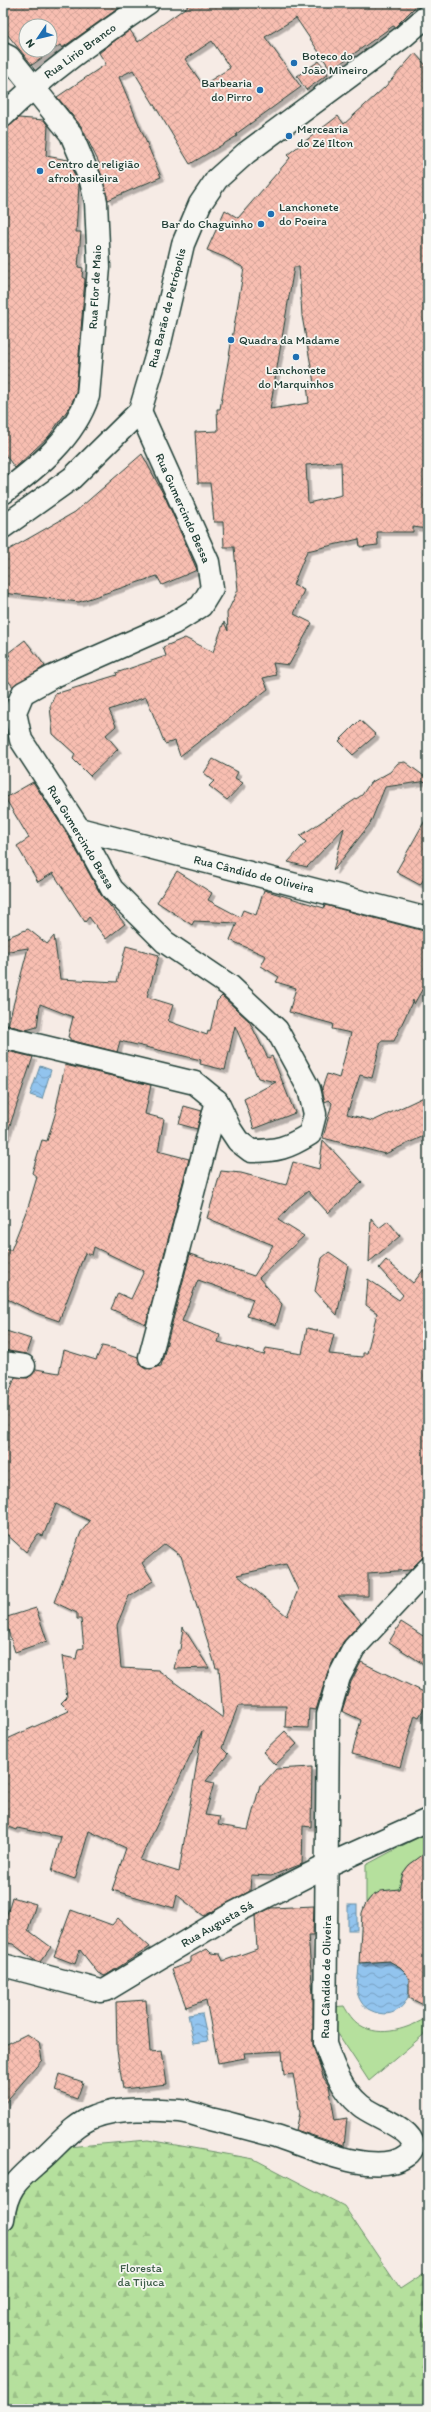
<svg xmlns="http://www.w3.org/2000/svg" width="431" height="2412" font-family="Itim,sans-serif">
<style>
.forest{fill:url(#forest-firs);stroke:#6a8e68}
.garden{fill:#b5e09d;stroke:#6a8e68}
.water{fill:url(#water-waves);stroke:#648ea4}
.building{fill:url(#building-cross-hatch);stroke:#1f3d34;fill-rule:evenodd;filter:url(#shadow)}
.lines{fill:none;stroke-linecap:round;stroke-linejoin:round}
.minor-casing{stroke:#1f3d34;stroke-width:25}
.tertiary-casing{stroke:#1f3d34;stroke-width:25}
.minor{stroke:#f6f6f2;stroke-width:22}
.tertiary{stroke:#f6f6f2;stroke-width:22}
.poi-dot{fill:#1f6fb2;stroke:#f6f6f2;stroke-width:1.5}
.labels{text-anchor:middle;stroke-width:3.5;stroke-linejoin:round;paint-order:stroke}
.street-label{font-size:12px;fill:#1f3d34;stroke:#f6f6f2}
.poi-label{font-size:12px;fill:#1f3d34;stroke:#f6f6f2;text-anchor:start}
.park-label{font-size:12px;fill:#3d5e49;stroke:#f6f6f2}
</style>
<defs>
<pattern id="forest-firs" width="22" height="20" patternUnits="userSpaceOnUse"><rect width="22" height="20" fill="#b5e09d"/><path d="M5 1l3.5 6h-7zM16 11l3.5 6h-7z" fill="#9bc188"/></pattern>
<pattern id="water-waves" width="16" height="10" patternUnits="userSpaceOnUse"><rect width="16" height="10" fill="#92c4ee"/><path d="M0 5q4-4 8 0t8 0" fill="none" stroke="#77a0c2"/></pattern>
<pattern id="building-cross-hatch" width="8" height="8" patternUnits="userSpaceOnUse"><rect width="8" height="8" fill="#f8beb1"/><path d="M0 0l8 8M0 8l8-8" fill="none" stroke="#d4a499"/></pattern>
<filter id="shadow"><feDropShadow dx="3.5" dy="3.5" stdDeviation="0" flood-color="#0004"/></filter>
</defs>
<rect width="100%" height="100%" fill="#f6ebe5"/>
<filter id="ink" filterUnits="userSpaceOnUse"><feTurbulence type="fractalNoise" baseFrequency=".025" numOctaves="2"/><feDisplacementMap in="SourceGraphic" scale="8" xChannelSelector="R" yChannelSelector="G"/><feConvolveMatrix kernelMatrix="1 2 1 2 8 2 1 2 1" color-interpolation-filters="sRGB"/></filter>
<g filter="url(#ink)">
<path class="forest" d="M148 2140 254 2159 344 2206 400 2289 426 2272 428 2265V2409H3V2219L7 2201 67 2147Z"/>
<g class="garden">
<path d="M428 1832V1856C411 1859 399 1871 401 1889 387 1891 375 1891 366 1903V1865Z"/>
<path d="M344 2006C348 2013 353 2021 360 2025 381 2039 409 2028 428 2017V2031L369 2081 335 2029 331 2007Z"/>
</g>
<g class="water">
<path d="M40 1066 51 1070 42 1099 30 1095Z"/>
<rect x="348" y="1905" width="9" height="25"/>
<path d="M386 1961C428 1967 409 2030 370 2010 363 2007 358 1998 357 1991 357 1982 359 1972 359 1963Z"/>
<path d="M202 2013 208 2041 194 2043 188 2015Z"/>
</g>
<g class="building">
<path d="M3 3H126L62 48 60 45 32 65 3 29ZM26 26H50V50H26Z"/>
<path d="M192 3H419L395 27 393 26 331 70 296 18 265 37 301 87 236 134 237 136 190 164 133 70 119 77 161 177 108 200 98 165H100L81 126 57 97 106 64 99 53 117 39 130 30 138 42ZM212 41 230 68 203 85 185 59Z"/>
<path d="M415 53 428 68V529L413 527V532H377L378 545 360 547 359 539 307 551 293 585 304 590 294 614 312 623 289 665 273 663 276 675 263 678 268 689 180 756 175 741 165 744 146 697 109 710 116 726 106 735 118 749 90 776 73 759 75 754 53 734 50 707 55 694 117 675 116 673 166 656 163 647 185 638 213 652 224 622 228 631 227 613 238 590 234 547H224L223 522H214L210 483H198L195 432 218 431 217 409H220L244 268 224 257 207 250 225 210 238 218 290 158 287 155 338 116 344 124 385 87ZM294 267H299L302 316 314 383 307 384 309 403 270 409ZM341 462 342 495 308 503 306 465Z"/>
<path d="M319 61 328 74 306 90 297 76Z"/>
<path d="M19 118 44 120 48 126 46 156 68 160 79 185 76 232H81L78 267 83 268 82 277 85 279 76 393 71 405 49 436 15 468 3 452V128L11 125Z"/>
<path d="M142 454 166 499 197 570 162 585 157 576 79 602 3 593V553L75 512Z"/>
<path d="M25 640 45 666 13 687 3 674V664L11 658 8 653Z"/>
<path d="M360 720 376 735 353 755 339 741Z"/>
<path d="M213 759 238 772 235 778 243 783 227 800 209 786 214 781 204 773Z"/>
<path d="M405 762 428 779V781L385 787 370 824 333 871 344 828 307 867 288 862 306 842 300 836 362 795 370 783 390 772 398 763Z"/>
<path d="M33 782 68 835 101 895 125 924 106 939 89 917 85 922 53 873 38 882 17 846 29 838 5 798Z"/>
<path d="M428 815V872L420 885 396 872Z"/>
<path d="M177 871 212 893 208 900 240 917 243 910 256 915 264 890 324 908 325 905 428 932V991L423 988 414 1004 413 1000 394 1041H381L372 1078 360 1075 347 1114 373 1121 428 1095V1134L385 1154 323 1138 332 1103 329 1100 325 1102 322 1088 327 1074 339 1078 351 1033 332 1029 333 1024 289 1012 296 988 276 982 279 977 261 966 266 956 230 940 237 923 194 921 192 925 157 902Z"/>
<path d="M28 929 47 944 54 936 60 979 117 982 126 946 159 955 147 997 173 1005 168 1021 207 1035 208 1031 210 1032 217 1001 222 996 249 1021 268 1058 272 1056 295 1113 254 1129 244 1099 276 1082 258 1078 235 1026 225 1070 200 1064 201 1060 120 1041 117 1052 70 1040V1038L68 1037 73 1017 40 1004 37 1027 26 1030 8 1025 28 948 3 952V939Z"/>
<path d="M3 1050 33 1057 6 1137H3Z"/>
<path d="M65 1065 151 1085 145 1114 164 1119 158 1151 189 1159 146 1324 111 1309 118 1293 131 1299 144 1271 94 1247 92 1255 85 1253 59 1321 36 1313 3 1297V1250H11L29 1204 37 1177 32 1173 42 1140 47 1141 57 1108H56Z"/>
<path d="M184 1106 202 1111 197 1129 179 1124Z"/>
<path d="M323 1140 362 1182 328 1213 308 1191 293 1203 278 1220 304 1236 259 1278 282 1304 276 1325 247 1316 253 1299 198 1280 182 1321 220 1335 218 1342 264 1355 266 1348 302 1354 307 1328 334 1334 329 1354 363 1357V1353H367L377 1313 366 1305 368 1279 399 1300 403 1295 379 1268 386 1260 413 1283 428 1264V1552L410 1570 368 1573V1596H338L361 1622 343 1642 328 1671 316 1710 309 1709 308 1728 285 1727 286 1706H238L222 1748 228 1754 206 1781 214 1783 205 1815 220 1817 218 1825 248 1830 260 1785H262L276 1769 312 1767 311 1827 303 1826 302 1864 271 1876 251 1875 250 1891 204 1916 177 1895 174 1908 112 1890 126 1848 89 1831 75 1879 52 1871 61 1837 17 1828 16 1830 3 1825V1741L69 1711 61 1703 67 1697 62 1656 76 1659 78 1649 84 1648 81 1619H77V1613L54 1602 81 1532 90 1521 56 1504 43 1536 38 1534 26 1552 3 1531V1410L15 1377 28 1378 36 1369 59 1373 64 1350 96 1360 102 1346 116 1349 138 1357 141 1366 146 1369 161 1366 190 1254 254 1276 273 1245 207 1218 221 1171 241 1173 286 1185 293 1162 319 1169ZM165 1544 181 1556 216 1668H219L223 1718 158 1670 121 1668 117 1625 129 1596 153 1581 142 1563ZM286 1564 298 1590 287 1616 237 1575ZM202 1731 179 1872 140 1860Z"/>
<path d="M371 1218 379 1228 388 1221 400 1236 369 1262Z"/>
<path d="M329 1252 348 1265 337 1315 315 1291 322 1258Z"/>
<path d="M3 1330 31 1339 26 1354 3 1350Z"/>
<path d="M36 1608 47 1641 15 1652 4 1618Z"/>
<path d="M401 1622 428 1639V1667L389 1642Z"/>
<path d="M183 1627 209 1668 174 1669 178 1650H180Z"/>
<path d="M361 1662 428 1694V1701L419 1717 415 1715 400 1767 352 1754 361 1720 342 1711 351 1682Z"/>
<path d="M285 1731 297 1744 275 1765 263 1752Z"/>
<path d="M428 1851V2007L409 1998V1980L406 1973 400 1967 389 1961 359 1963 362 1913 365 1905 371 1897 381 1891 399 1889 403 1873 409 1865Z"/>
<path d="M12 1897 36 1904 28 1930 51 1947 40 1962 34 1960 13 1944 3 1942V1928Z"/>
<path d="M314 1906 313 1935H308L313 1994V2044L323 2077 329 2086 335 2120 347 2118 344 2146 296 2130 300 2113 293 2074 284 2075 282 2051 244 2053 245 2058 218 2063 206 2000 186 2007 172 1969 191 1962V1957L207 1949 211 1953 220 1954 223 1961 257 1949 255 1916 271 1908Z"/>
<path d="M71 1910 112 1925 118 1918 150 1947 105 1976 98 1973 80 1950 75 1964 54 1956Z"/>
<path d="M146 2000 150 2052 162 2051 167 2084 123 2089 117 2050 116 2002Z"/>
<path d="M27 2034 39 2042 42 2060 3 2105V2046Z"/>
<path d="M60 2074 83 2082 77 2099 55 2091Z"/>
</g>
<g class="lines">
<g class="minor-casing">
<g id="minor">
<path d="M3 54 9 57 71 134 91 181 96 202 99 267 88 396C74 438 38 467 3 493"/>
<path d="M3 116C47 72 97 38 148 3"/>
<path d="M79 829 428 919"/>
<path d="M3 1037 195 1083 217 1101 230 1129 238 1141 251 1151C277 1151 288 1148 310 1134L315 1114 309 1089 277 1030 230 986 165 942 112 889 79 829 21 740 15 712 23 693 52 677 174 623 201 606 212 588 208 562 140 411"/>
<path d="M150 1357 217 1101"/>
<path d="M3 1363 24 1366"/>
<path d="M3 1965 101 1991 106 1990 232 1914 328 1865 428 1820"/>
<path d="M3 2219C7 2184 21 2178 46 2155 61 2141 75 2124 94 2117 119 2107 154 2109 180 2111 190 2112 201 2116 210 2119 232 2124 254 2130 276 2136 307 2146 377 2179 407 2155 410 2153 413 2149 413 2145 412 2128 371 2115 360 2105 341 2089 333 2066 325 2044L328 1715 339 1677 354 1648 428 1569"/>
</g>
</g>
<g class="tertiary-casing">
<path id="tertiary" d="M3 527 72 478 140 411 159 347 183 244 200 204 217 179 246 153 404 36 428 15"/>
</g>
<use href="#minor" class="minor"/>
<use href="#tertiary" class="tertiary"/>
</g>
</g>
<g class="poi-dot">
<circle cx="294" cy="63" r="4"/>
<circle cx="260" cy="90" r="4"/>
<circle cx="289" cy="136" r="4"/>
<circle cx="40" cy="171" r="4"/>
<circle cx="271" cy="214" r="4"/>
<circle cx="261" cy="224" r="4"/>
<circle cx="231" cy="340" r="4"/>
<circle cx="296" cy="357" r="4"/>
</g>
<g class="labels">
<g class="street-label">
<text transform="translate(80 51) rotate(-36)" y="4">Rua Lirio Branco</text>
<text transform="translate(95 287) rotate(-87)" y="4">Rua Flor de Maio</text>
<text transform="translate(167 308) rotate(-76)" y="4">Rua Barão de Petrópolis</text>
<text transform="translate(183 508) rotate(66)" y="4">Rua Gumercindo Bessa</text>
<text transform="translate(81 837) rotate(59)" y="4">Rua Gumercindo Bessa</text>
<text transform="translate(254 874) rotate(14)" y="4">Rua Cândido de Oliveira</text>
<text transform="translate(217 1924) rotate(-30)" y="4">Rua Augusta Sá</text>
<text transform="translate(326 1977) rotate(-89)" y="4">Rua Cândido de Oliveira</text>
</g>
<g class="poi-label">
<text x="302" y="60">Boteco do<tspan x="302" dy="14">João Mineiro</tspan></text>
<text x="252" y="87" text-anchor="end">Barbearia<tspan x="252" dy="14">do Pirro</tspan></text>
<text x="297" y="133">Mercearia<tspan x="297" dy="14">do Zé Ilton</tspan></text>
<text x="48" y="168">Centro de religião<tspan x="48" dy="14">afrobrasileira</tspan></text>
<text x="279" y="211">Lanchonete<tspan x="279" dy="14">do Poeira</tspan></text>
<text x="253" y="228" text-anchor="end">Bar do Chaguinho</text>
<text x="239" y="344">Quadra da Madame</text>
<text x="296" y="374" text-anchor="middle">Lanchonete<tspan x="296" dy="14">do Marquinhos</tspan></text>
</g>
<g class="park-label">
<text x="141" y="2272">Floresta<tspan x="141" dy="14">da Tijuca</tspan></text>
</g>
</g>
<rect width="431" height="2412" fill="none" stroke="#f6f6f2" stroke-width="16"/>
<rect x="8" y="8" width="415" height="2396" fill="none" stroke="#1f3d34" stroke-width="1.5" filter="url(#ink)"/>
<g transform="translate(38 38) rotate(235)"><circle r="19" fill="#f6f6f2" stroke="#a0aca6"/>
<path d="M0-3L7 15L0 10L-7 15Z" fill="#1f6fb2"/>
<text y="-6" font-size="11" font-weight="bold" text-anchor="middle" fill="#1f3d34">N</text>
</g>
</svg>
